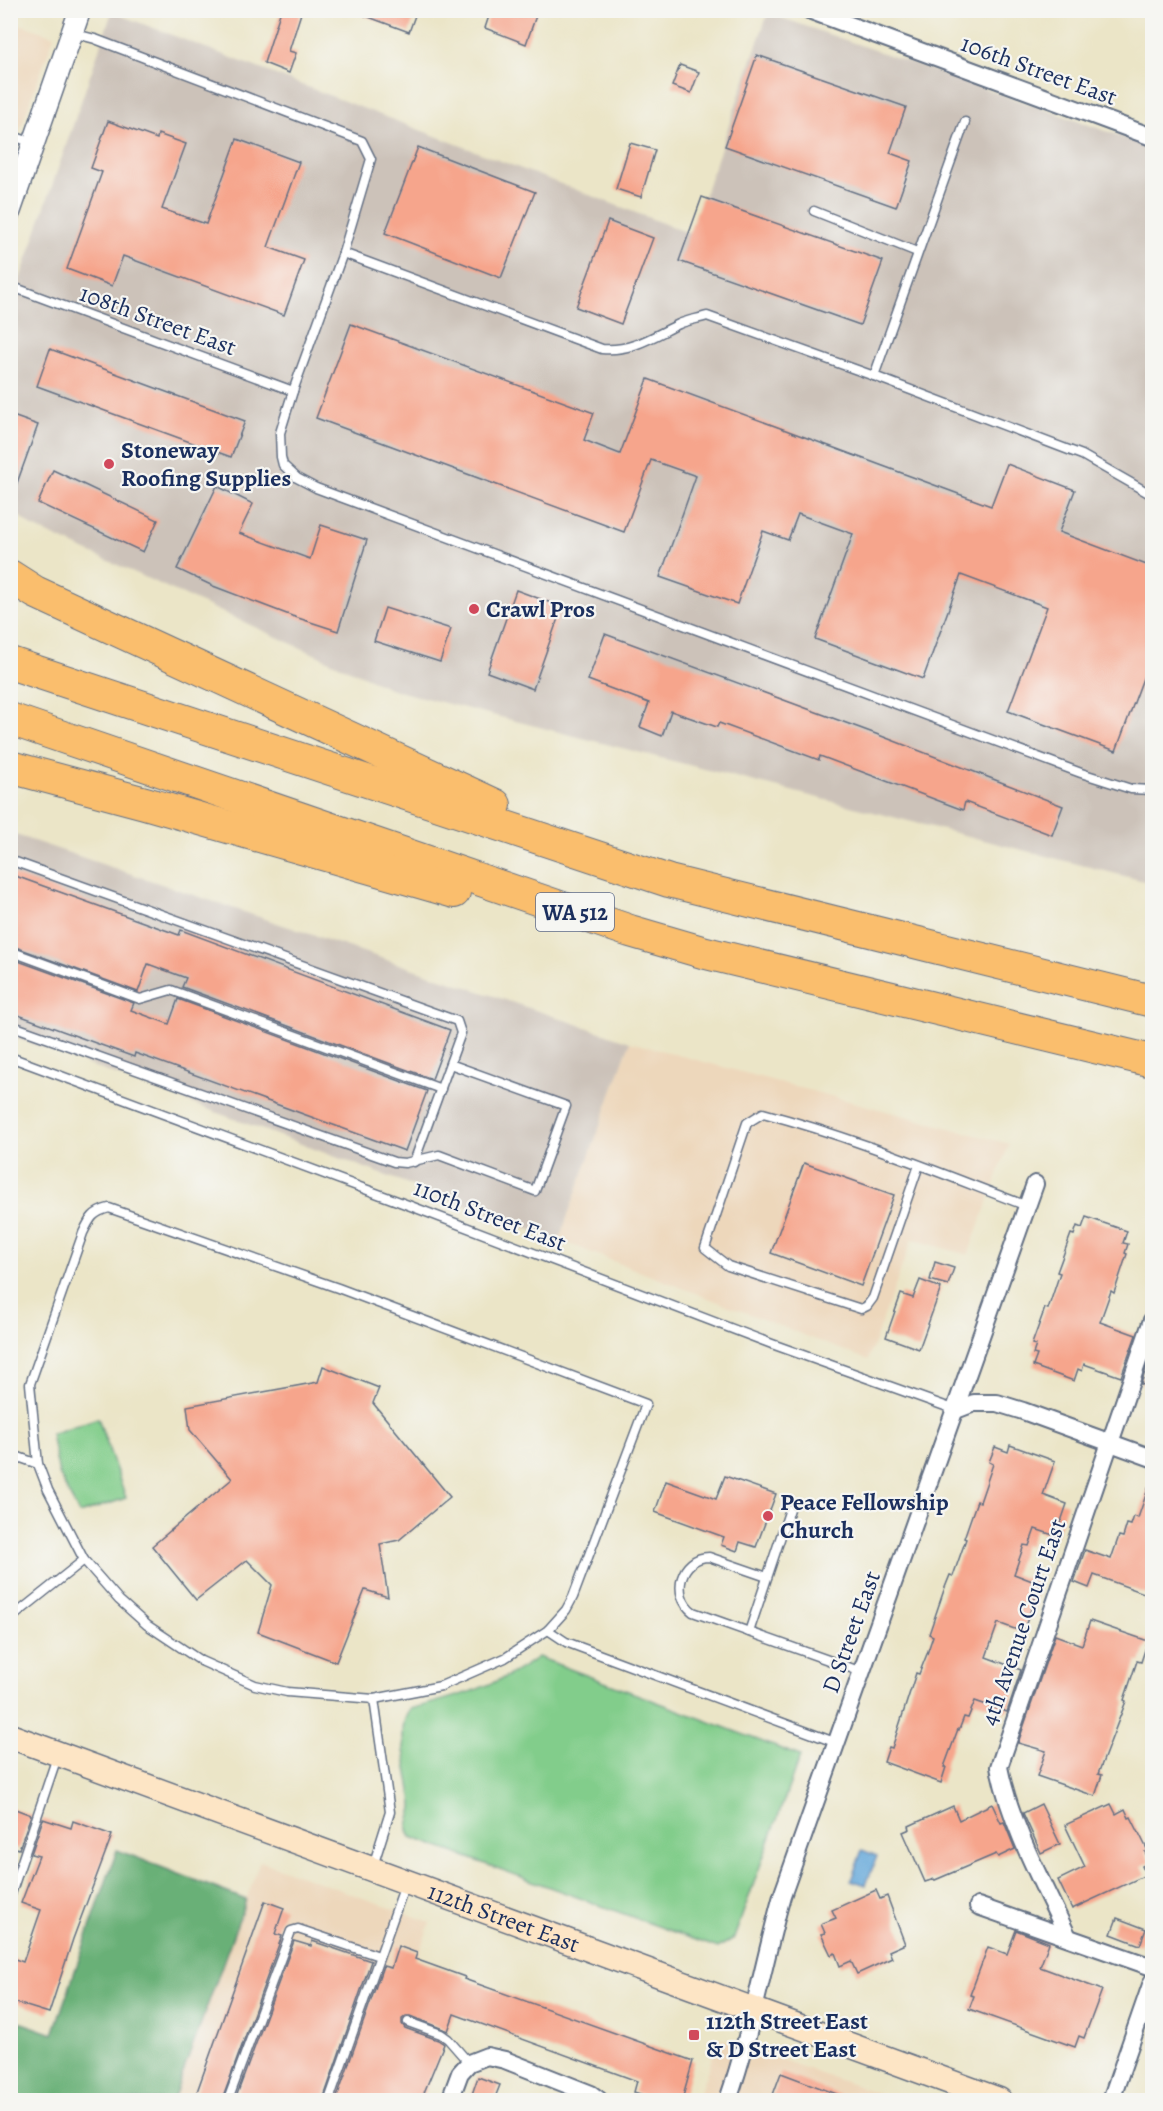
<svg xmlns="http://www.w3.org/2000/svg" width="1163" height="2111" font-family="Alegreya,serif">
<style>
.built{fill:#edd7bb}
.industrial{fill:#ccc2b9}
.green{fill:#82cd8b;stroke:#4e7e74;stroke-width:1.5}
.forest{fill:#69b077;stroke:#42706a;stroke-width:1.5}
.water{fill:#65a8da;stroke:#406c9c;stroke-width:1.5}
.building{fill:#f6a58c}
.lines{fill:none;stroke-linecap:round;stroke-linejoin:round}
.service-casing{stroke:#646f83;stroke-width:11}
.minor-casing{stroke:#646f83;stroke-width:20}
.tertiary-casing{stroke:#646f83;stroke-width:24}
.secondary-casing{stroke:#646f83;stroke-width:27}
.motorway-casing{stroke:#646f83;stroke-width:34}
.service{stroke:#fff;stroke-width:8}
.minor{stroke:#fff;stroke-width:16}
.tertiary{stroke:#fff;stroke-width:21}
.secondary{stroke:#fde5c5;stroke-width:24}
.motorway{stroke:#fabe6d;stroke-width:32}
.poi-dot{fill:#d1495b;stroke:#f6f6f2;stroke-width:2}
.labels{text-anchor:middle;stroke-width:4.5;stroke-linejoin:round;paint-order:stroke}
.shield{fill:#f6f6f2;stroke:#5d6b8a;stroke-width:1.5}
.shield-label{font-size:22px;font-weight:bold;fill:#1b2f5e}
.street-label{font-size:24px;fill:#1b2f5e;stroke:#f6f6f2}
.poi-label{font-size:24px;font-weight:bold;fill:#1b2f5e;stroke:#f6f6f2;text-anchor:start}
</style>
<rect width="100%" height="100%" fill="#f6f6f2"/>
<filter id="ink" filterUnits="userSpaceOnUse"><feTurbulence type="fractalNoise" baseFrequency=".0167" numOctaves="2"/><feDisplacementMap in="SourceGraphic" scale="12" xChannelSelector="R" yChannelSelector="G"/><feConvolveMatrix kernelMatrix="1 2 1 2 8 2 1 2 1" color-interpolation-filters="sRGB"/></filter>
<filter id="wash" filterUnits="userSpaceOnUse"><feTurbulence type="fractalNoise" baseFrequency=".008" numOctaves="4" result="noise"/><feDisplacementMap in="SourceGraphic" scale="24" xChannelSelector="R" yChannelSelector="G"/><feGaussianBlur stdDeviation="1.35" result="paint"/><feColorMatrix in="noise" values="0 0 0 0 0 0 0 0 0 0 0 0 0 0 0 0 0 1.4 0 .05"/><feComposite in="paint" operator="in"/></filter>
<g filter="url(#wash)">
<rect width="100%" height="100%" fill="#ebe5c7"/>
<g class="built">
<path d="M11 21 54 36 11 154Z"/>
<path d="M630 1042 1009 1144 968 1255 912 1239 868 1360 559 1240Z"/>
<path d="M260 1861 430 1922 368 2100H173Z"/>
<path d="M719 2038 897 2100H697Z"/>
</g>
<g class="industrial">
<path d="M112 12 691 234 768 13 1152 147V883L394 690 31 526 11 509V305Z"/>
<path d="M10 833 630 1042 559 1240 11 1036Z"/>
</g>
<g class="green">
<path d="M98 1418 126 1498 79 1514 59 1474 51 1434Z"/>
<path d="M538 1657 800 1756 734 1938 718 1948 411 1837C403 1826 413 1817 413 1806 412 1781 393 1728 410 1709 456 1697 499 1686 538 1657Z"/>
</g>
<path class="forest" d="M117 1850 246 1900 173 2100H11V2019L53 2034Z"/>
<path class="water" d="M862 1850 877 1856 866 1885 851 1880Z"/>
<g id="blocks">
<g class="building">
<path d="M281 10H302L289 51 296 53 289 73 264 63Z"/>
<path d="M355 10H417L409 32 355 12Z"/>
<path d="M491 10H538L526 44 485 28Z"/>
<path d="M757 55 906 107 890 153 912 161 896 207 725 146Z"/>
<path d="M680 65 699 72 691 93 672 86Z"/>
<path d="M108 121 157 139 158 134 186 144 162 209 206 224 237 139 299 162 268 247 304 260 284 315 123 256 112 286 67 269 102 172 91 168Z"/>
<path d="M630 143 655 150 641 197 616 189Z"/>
<path d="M418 147 535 192 501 278 385 233Z"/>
<path d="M702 197 883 261 860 325 679 261Z"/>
<path d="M608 221 653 238 621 324 576 307Z"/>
<path d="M351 324 594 413 584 440 620 454 648 379 991 506 1007 464 1075 490 1059 532 1152 567V654L1116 751 1008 711 1047 607 961 575 923 679 815 639 853 534 798 514 788 540 763 531 737 604 660 577 696 476 651 460 624 532 316 418Z"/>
<path d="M50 349 245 421 231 457 37 386Z"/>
<path d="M10 415 38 425 13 494H10Z"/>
<path d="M53 470 158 520 143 552 38 503Z"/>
<path d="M217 486 253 504 239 533 310 559 321 525 367 540 338 631 292 616 213 586 177 569Z"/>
<path d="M516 590 562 607 533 689 487 672Z"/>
<path d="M385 608 451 629 440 662 374 641Z"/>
<path d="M605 634 876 734 1063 806 1052 835 965 802 963 810 820 756 819 760 719 723 717 727 671 711 662 736 640 727 649 703 588 680Z"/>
<path d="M10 874 179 935 181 930 450 1030 432 1079 182 987 186 978 148 964 138 992 10 945Z"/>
<path d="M10 958 134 1003 131 1010 169 1024 178 999 427 1091 405 1151 135 1053 134 1057 10 1012Z"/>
<path d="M804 1163 894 1195 861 1286 771 1253Z"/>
<path d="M1086 1217 1127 1231 1123 1243 1128 1244 1125 1253 1127 1254 1114 1293 1111 1291 1100 1322 1136 1335 1121 1377 1084 1364 1082 1371 1078 1369 1074 1381 1033 1366 1037 1355 1033 1354 1036 1345 1032 1344 1045 1308 1048 1309 1060 1273 1057 1272 1071 1234 1074 1235 1077 1226 1082 1228Z"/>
<path d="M935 1262 954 1268 948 1285 930 1280Z"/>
<path d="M920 1280 941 1288 919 1349 886 1337 901 1294 913 1298Z"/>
<path d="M1152 1351V1388L1141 1384Z"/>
<path d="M323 1366 379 1388 373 1403 450 1497 399 1540 380 1544 388 1597 365 1590 336 1662 258 1632 272 1585 247 1560 196 1600 152 1546 232 1479 190 1430 187 1406 318 1382Z"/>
<path d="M1010 1445 1055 1461 1043 1495 1067 1504 1056 1536 1035 1529 1029 1546 1024 1545 1014 1574 1040 1584 1023 1632 998 1623 986 1657 1021 1670 1007 1712 975 1701 968 1718 964 1717 959 1730 958 1729 944 1767H946L941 1783 884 1762 889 1747 892 1748 916 1673 919 1674 927 1654 933 1636 929 1634 944 1590 950 1575 953 1576 966 1539 964 1538 972 1515 977 1501 980 1502 993 1464 989 1462 995 1447 1008 1452Z"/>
<path d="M725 1476 776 1494 756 1547 740 1542 737 1551 721 1545 724 1537 655 1512 666 1481 716 1499Z"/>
<path d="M1150 1483 1152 1484V1596L1094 1575 1089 1588 1074 1582 1085 1550 1111 1559 1119 1536 1123 1537 1127 1524 1131 1525 1134 1516 1138 1518Z"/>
<path d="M1090 1621 1148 1641 1141 1662 1137 1661 1124 1700 1126 1701 1098 1774 1102 1775 1095 1796 1037 1776 1046 1751 1018 1743 1055 1635 1082 1645Z"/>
<path d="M992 1804 1001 1823 1004 1822 1015 1849 998 1857 996 1854 935 1880 934 1879 925 1882 903 1832 910 1829 909 1826 953 1806 959 1820Z"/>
<path d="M1041 1804 1060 1844 1041 1853 1023 1813Z"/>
<path d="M1111 1804 1116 1814 1125 1809 1129 1818 1131 1817 1148 1851 1145 1852 1150 1862 1142 1866 1146 1875 1072 1909 1058 1880 1085 1867 1065 1825Z"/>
<path d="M10 1807 31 1815 19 1849 10 1846Z"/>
<path d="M43 1819 71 1828 73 1821 112 1835 73 1939 49 2013 10 2001V1957L23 1962 41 1910 21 1903 39 1856 31 1854Z"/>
<path d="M876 1890 880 1899 887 1896 905 1944 889 1951 892 1958 857 1974 851 1961 840 1966 835 1953 831 1955 821 1934 825 1933 821 1924 836 1918 832 1910Z"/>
<path d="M265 1901 284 1908 275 1934 282 1936 222 2100H194Z"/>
<path d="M1117 1918 1146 1929 1140 1945 1111 1934Z"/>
<path d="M1016 1930 1049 1943 1040 1967 1102 1990 1084 2038 1079 2036 1075 2047 969 2009 974 1996 970 1995 988 1947 1007 1954Z"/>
<path d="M294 1941 311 1946 312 1941 371 1961 323 2100H235Z"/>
<path d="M398 1946 417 1953 415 1959 465 1977 464 1979 693 2061 682 2100H658L634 2092 637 2081 454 2014 448 2031 410 2016H406L402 2019V2024L405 2028 438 2040 444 2044 421 2100H336L383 1966 391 1968Z"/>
<path d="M781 2073 850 2099 849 2100H771Z"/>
<path d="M478 2077 500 2085 494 2100H470Z"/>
</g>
</g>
</g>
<g filter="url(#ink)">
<use href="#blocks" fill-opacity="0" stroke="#646f83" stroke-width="1.5"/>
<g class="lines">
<g class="service-casing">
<g id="service">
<path d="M72 33 95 39 362 141 371 159 343 253 293 391 280 433 281 457 283 465 297 478 316 488 1081 773 1131 789 1152 790"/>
<path d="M10 135 33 143"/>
<path d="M814 211 917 252"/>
<path d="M343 253 602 349C631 352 654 336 679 324 688 320 698 319 707 316L874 376 1082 455 1152 495"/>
<path d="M10 286 293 391"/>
<path d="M874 376 965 122"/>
<path d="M10 860 457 1021 461 1033 414 1162"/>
<path d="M10 951 140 999 171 990 441 1089"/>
<path d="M10 1025 394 1162 405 1163 439 1155 535 1191 566 1106 450 1064"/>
<path d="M10 1057 408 1205 772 1344 956 1410"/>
<path d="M919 1165 873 1298 867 1306 861 1309 728 1266 705 1248 747 1123 763 1113C853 1137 940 1173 1027 1206"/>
<path d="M109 1208 338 1288 646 1404 573 1597 566 1610 548 1630 505 1658 441 1686 374 1699 287 1692 255 1685 201 1661 147 1625 119 1600 84 1560 48 1490 38 1464 30 1384 83 1233C90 1218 93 1212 109 1208Z"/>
<path d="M10 1454 38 1464"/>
<path d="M767 1577 709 1557C681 1557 670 1595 693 1612L862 1672"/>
<path d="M10 1619 84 1560"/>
<path d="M548 1630 566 1642 837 1743"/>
<path d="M749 1632 790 1509"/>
<path d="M373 1866 390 1812 374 1699"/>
<path d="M10 1897 57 1757"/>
<path d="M408 2022 441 2034 448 2039 469 2063"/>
<path d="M228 2100 291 1931 298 1929 379 1956"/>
<path d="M329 2100 406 1882"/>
<path d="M624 2100H634"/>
</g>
</g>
<g class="minor-casing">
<g id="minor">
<path d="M809 10 1152 137"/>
<path d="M956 1410 974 1403H997L1023 1411 1152 1458"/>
<path d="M978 1906 1152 1967"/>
<path d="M1068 1937C1042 1882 1011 1826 999 1767L1152 1320"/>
<path d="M450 2100 460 2073 469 2063 487 2056 505 2060 591 2094 599 2100"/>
<path d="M728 2100C751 2034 763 1964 782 1896L1035 1184"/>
<path d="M1111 2100 1152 1982"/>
</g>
</g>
<g class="tertiary-casing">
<path id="tertiary" d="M10 211 80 10"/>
</g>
<g class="secondary-casing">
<g id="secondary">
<path id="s1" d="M10 1736 999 2100"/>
</g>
</g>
<g class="motorway-casing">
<g id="motorway">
<path d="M10 576 35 592 495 805"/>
<path d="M10 663 669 881 1152 1001"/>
<path d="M10 719 630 931 702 952 1152 1061"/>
<path d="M10 767 145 803 454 892"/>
</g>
</g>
<use href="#service" class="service"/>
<use href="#minor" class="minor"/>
<use href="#tertiary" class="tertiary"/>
<use href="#secondary" class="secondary"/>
<use href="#motorway" class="motorway"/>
</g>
</g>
<g class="poi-dot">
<circle cx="109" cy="464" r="6"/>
<circle cx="474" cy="609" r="6"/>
<circle cx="768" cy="1516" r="6"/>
<rect x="688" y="2029" width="12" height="12" rx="3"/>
</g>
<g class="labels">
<rect class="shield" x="536" y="893" width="78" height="38" rx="4.5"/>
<g class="shield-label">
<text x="575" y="920">WA 512</text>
</g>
<g class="street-label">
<text transform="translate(1039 70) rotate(20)" y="8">106th Street East</text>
<text transform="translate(158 320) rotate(20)" y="8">108th Street East</text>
<text transform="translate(490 1215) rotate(21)" y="8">110th Street East</text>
<text transform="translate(1023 1622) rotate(-71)" y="8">4th Avenue Court East</text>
<text transform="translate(851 1632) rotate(-70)" y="8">D Street East</text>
<text dy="8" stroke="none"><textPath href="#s1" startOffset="526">112th Street East</textPath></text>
</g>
<g class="poi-label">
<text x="121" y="458">Stoneway<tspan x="121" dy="28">Roofing Supplies</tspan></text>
<text x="486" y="617">Crawl Pros</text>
<text x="780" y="1510">Peace Fellowship<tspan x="780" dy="28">Church</tspan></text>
<text x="706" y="2029">112th Street East<tspan x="706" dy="28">&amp; D Street East</tspan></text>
</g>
</g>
<rect width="1163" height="2111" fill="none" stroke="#f6f6f2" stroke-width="36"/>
</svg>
